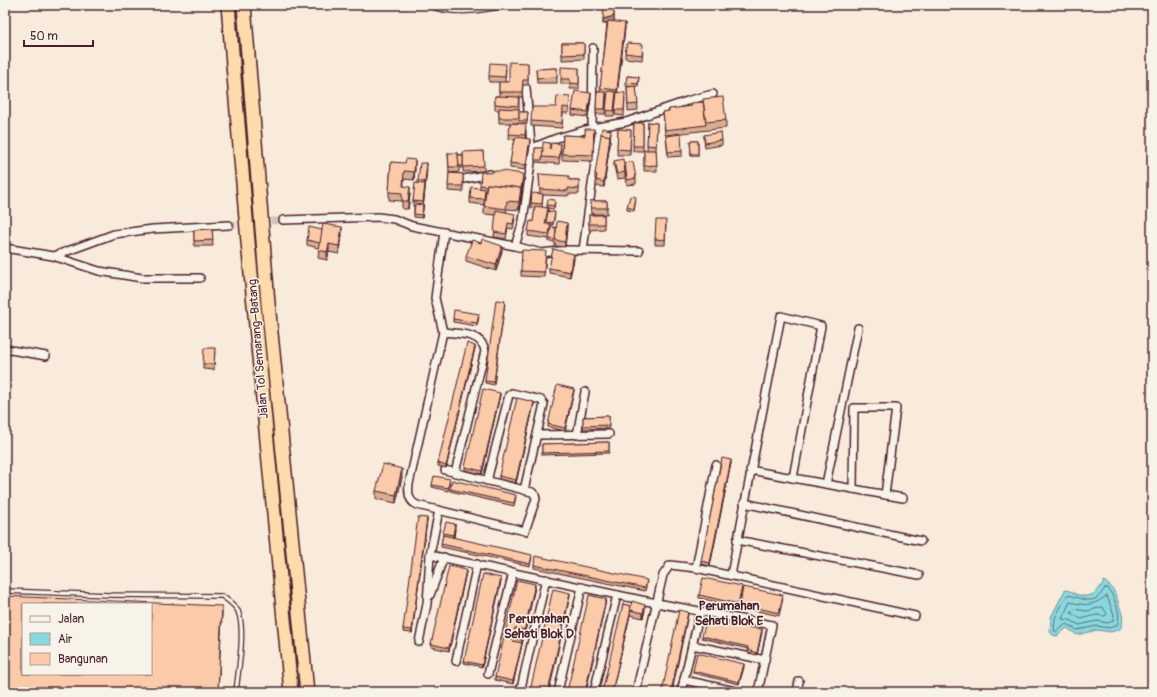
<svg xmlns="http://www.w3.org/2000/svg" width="1157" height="697" font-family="Pangolin,sans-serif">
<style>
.water{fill:#88d9df;stroke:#6f8f97}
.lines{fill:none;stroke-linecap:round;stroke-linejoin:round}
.shore{stroke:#636973;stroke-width:1}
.minor-tunnel{stroke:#d5c2b8;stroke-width:7;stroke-dasharray:7 3.5;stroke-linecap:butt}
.service-casing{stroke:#4a1f2b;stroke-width:6}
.minor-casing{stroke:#4a1f2b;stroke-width:10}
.motorway-casing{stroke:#4a1f2b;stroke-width:16}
.service{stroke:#f7f3e8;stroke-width:3.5}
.minor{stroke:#f7f3e8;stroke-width:7}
.motorway{stroke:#fedbac;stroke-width:13}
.wall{fill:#d7ae91;stroke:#4a1f2b}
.shaded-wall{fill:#af8d76;stroke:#4a1f2b}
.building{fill:#facaa9;stroke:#4a1f2b;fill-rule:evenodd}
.labels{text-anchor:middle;stroke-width:3;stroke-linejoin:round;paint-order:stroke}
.street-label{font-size:12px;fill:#4a1f2b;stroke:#f7f3e8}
.neighbourhood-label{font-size:13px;font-weight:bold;fill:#4a1f2b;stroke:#f7f3e8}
</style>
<rect width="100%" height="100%" fill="#f8ebdb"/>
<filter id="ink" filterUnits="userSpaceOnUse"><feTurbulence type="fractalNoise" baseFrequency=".025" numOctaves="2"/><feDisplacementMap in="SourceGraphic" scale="8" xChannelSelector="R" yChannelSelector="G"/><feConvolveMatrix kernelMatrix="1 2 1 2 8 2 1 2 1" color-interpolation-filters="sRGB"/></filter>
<g filter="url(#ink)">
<path class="water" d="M1104 581C1114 588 1116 594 1119 605 1122 614 1125 619 1120 629L1111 632 1097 630 1077 635 1067 628 1057 636 1053 635 1050 632 1051 617 1065 590C1070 590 1073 593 1078 595 1091 599 1098 592 1104 581Z"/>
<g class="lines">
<g class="shore">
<path d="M1105 588H1108C1114 597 1122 615 1117 625L1110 628 1097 626 1077 630 1066 624 1057 631H1054L1055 618 1067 595C1083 597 1093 609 1105 588Z"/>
<path d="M1107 596 1114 615 1113 621 1108 623 1097 621 1079 625 1070 620 1062 619 1070 602C1088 606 1091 606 1107 596Z"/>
<path d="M1103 607 1107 614 1105 616 1096 615 1081 619 1071 613 1074 609 1087 611Z"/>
</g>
<path class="minor-tunnel" d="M229 225 283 220"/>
<g class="service-casing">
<g id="service">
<path d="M427 5C454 16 480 11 508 5"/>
<path d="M5 591 110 595 222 596C227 600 234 604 238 611 246 630 238 671 236 692"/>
</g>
</g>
<g class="minor-casing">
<g id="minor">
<path d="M592 128 593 48"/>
<path d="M532 148 557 138 592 128 626 122 690 100 713 94"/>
<path d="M464 179 490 174"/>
<path d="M283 220 378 217 394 219 412 226 515 246 541 253 568 250 639 251"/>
<path d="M444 232 435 298 443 332 409 484C408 492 408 501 417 505L525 531 536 499 535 495 532 492 445 470"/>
<path d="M515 246 523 221 532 155 526 88"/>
<path d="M5 248 53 256 99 271 142 278H200"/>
<path d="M583 250 600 127"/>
<path d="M54 256 114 234 153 229 229 225"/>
<path d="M443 332C458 334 482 332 485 351L455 473"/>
<path d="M5 349 46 356"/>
<path d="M537 435 609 434"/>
<path d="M577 435 585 392"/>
<path d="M750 470 793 478"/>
<path d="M487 481 509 395 512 393 541 400 544 404 524 490"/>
<path d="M826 484 858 328"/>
<path d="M853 489 854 408H896L885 495"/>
<path d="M744 503 921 541"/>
<path d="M439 510 430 555 641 600 772 625 758 692"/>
<path d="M737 540 919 575"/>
<path d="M696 568 716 465"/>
<path d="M731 575 781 316 821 326 793 478 903 498"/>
<path d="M430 595 444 557"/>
<path d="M419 642 427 604 430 555"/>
<path d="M692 645 765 660"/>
<path d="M456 661 477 564"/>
<path d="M488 674 513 572"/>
<path d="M684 680 740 692"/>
<path d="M521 688 546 579"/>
<path d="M558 692 582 587"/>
<path d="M594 692 617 595"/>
<path d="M636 692 663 575 670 565 696 568 915 616"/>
<path d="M681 692 700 612"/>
<path d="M797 692 799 681"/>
<path d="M834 692V691"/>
</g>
</g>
<g class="motorway-casing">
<g id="motorway">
<path d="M228 5 248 242 291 692"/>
<path d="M244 5 268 303 307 692"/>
</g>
</g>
<use href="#service" class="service"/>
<use href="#minor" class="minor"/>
<use href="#motorway" class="motorway"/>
</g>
<g class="wall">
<path d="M600 5H614V21L612 22 625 28 617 92 625 98 624 116 615 115 616 96 614 116H606L607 95 606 94 605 114H596L597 92H600L607 23 603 24 604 10Z"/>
<path d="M562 43H584V59L562 60Z"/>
<path d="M643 50 642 60 625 58V53Z"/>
<path d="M528 63V85H523L522 97H519V112H528L527 124 513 123 526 130 525 139 530 145 526 170 510 168V163L515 140 509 139 510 123H499V110H495V96H499V82H489V76L506 69 505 82H509Z"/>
<path d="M557 68V83H537L536 69Z"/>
<path d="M579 68V89H570V84H561V79Z"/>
<path d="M627 76 639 77 638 87H636L638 110 628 111 627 87H634L626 86Z"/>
<path d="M570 97 569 113H563L562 128 531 126V121L556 107Z"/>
<path d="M591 98 588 117 572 115V110Z"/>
<path d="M669 109 726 120V128L665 135 663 112 669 111Z"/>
<path d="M648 122 657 123 656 151 657 171H644V150H647Z"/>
<path d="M634 123H643V151H633Z"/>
<path d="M594 129 593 161 562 160 563 135 585 136Z"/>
<path d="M618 129 631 130 630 155H617Z"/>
<path d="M611 132 610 141 604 187 596 186V180H595V174Z"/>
<path d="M704 135 722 140V145L705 148 704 140Z"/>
<path d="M666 136 682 151V156L668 157Z"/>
<path d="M690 141H698V156H691Z"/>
<path d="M535 148 561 149 559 164 535 162Z"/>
<path d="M483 151 484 171 463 172V168H459V172L449 173 448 153 458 155Z"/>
<path d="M614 161 625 172V178L617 179 614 166Z"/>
<path d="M391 162 415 168 414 180 404 179V186L410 195 408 209H402V201L389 200V192Z"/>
<path d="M625 163 636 178V184L627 185 625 169Z"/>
<path d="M427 169 422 218 414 217V206H413V201L418 184V181Z"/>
<path d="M449 173 463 174V192L448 191Z"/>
<path d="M539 174 569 180H579V194H568V196L543 195 542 207 555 214 553 225H551V227L567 228 565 247 555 246V242H549V239L528 236V231L533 222 535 208H531V203L540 194Z"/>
<path d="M523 179 519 210 507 209 506 212 515 219 513 229 508 228 506 239 494 237 496 215 484 214V206L486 191H485L484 205 470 203V198L480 188V185Z"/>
<path d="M636 200 634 211 627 210V207Z"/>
<path d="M590 201H607V214H591Z"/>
<path d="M555 202 554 209 547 208V205Z"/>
<path d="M589 215H604V229L589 230Z"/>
<path d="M666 225 665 245H655V239Z"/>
<path d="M212 229 213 246H194V230Z"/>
<path d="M342 235 339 254 329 252 327 260 318 258 319 248 307 245V240Z"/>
<path d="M502 251 496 271 466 261V256Z"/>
<path d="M546 256 544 277 521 276V271Z"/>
<path d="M574 259 570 277 549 273V268Z"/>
<path d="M505 303 494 385 485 383V381Z"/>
<path d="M479 317 477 326 453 322V319Z"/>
<path d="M215 348 214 370 203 369V364Z"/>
<path d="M475 348 446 468 438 466V463Z"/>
<path d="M574 391 565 431 548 427V424Z"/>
<path d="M500 395 482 474 465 470V467Z"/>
<path d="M534 404 516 483 499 479V476Z"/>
<path d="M609 416V428L583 429V417Z"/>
<path d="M609 442V453L542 455V444Z"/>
<path d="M731 463 710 566 701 564V561Z"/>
<path d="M402 477 396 503 376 499V491Z"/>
<path d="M450 482 448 491 432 487V485Z"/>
<path d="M450 489 516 497 514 506 450 491Z"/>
<path d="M427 520 412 633 403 632V629Z"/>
<path d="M455 529 454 538 532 557 530 566 441 547 443 533Z"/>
<path d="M534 565 647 582 645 591 534 568Z"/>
<path d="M466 572 449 651 431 647V644Z"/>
<path d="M501 581 482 667 464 663V661Z"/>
<path d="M535 587 513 684 495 680V677Z"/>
<path d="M742 589 738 607 699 598V595Z"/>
<path d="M783 598 779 616 740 607V604Z"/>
<path d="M623 604 645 610 643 618 630 615 612 692Z"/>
<path d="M762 632 757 655 748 653V649L702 638V636Z"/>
<path d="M744 667 739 684 693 673V671Z"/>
</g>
<g class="shaded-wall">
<path d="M614 16V21L603 24V19Z"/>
<path d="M625 23V28L617 96V90Z"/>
<path d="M591 93V98L588 117V112Z"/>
<path d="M610 136V141L604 187V182Z"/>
<path d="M530 139V145L526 170V165Z"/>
<path d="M415 160V168L414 180V172Z"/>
<path d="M427 163 425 190 422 218 425 182Z"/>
<path d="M523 174V179L519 210V202Z"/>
<path d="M410 187V195L408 209V201Z"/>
<path d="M567 223V228L565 247V242Z"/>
<path d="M342 227V235L339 254V246Z"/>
<path d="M329 244V252L327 260V252Z"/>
<path d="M502 246V251L496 271V265Z"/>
<path d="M574 254V259L570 277V272Z"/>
<path d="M475 346V348L446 468V466Z"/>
<path d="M574 389V391L565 431V428Z"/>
<path d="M500 393V395L482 474V471Z"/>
<path d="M534 402V404L516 483V480Z"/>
<path d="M731 460V463L710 566V563Z"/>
<path d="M402 469V477L396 503V495Z"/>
<path d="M427 518V520L412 633V630Z"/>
<path d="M455 524V529L453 540V535Z"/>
<path d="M466 570V572L449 651V648Z"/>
<path d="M501 578V581L482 667V665Z"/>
<path d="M535 584V587L513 684V681L522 643V640Z"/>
<path d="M570 593V596L549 692H548Z"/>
<path d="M606 599V601L586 692H585Z"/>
<path d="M645 605V610L643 618V613Z"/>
<path d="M222 606V616L218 692Z"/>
<path d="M688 612V615L672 692H671Z"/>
<path d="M630 613V615L612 692Z"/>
<path d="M762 629V632L757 655V653Z"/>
<path d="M744 664V667L739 684V682Z"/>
</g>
<g class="building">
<path d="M604 5H614V16L603 19Z"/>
<path d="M608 21 625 23 617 90 600 88Z"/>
<path d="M562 43H584V54L562 55Z"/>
<path d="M627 43 643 44 642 55 625 53Z"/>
<path d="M509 62 528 63V80H523L522 92H499V82H509Z"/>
<path d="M490 63 506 64 505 77 489 76Z"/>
<path d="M561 67 579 68V84L570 83V79H561Z"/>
<path d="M557 68V77L537 78 536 69Z"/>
<path d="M627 76 639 77 638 84 626 83Z"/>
<path d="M636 86 638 104 628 105 627 87Z"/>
<path d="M575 91 591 93 588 112 572 110Z"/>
<path d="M608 91 616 92 614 111 606 110Z"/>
<path d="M597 92H606L605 109H596Z"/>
<path d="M617 92 625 93 624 110H615Z"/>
<path d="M495 96 519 97 518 106 495 104Z"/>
<path d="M557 96 570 97 569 108 563 107 562 123 531 121 532 107H556Z"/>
<path d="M723 97 726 120 706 122 703 99Z"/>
<path d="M703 102 706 125 665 130 663 112 669 111V109L692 106 691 103Z"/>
<path d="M499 108 519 109V118H499Z"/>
<path d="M519 112H528L527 121H519Z"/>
<path d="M648 122 657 123 656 146 647 145Z"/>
<path d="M510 123 526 124 525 135 509 134Z"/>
<path d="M634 123H643V146H633Z"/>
<path d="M602 128 611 130 610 136 601 134Z"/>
<path d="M585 129H594L593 155 562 154 563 135 585 136Z"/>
<path d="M618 129 631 130 630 150 617 149Z"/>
<path d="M721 132 722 140 705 143 704 135Z"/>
<path d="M601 134 610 136 604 182 596 180 597 175 595 174Z"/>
<path d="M681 134 682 151 668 152 666 136Z"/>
<path d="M516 137 530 139 526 165 510 163 513 144H514Z"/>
<path d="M690 141H698V154H691Z"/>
<path d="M543 142 550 143V149L551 143 561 144 559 158 542 157Z"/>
<path d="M535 148H543L542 160H535Z"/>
<path d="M644 150H656L657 165 644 166Z"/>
<path d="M483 151 484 166 463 167V152Z"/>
<path d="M448 153H458L459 167H449Z"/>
<path d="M458 155H463V166H459Z"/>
<path d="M406 159 415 160 414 172 404 171 403 186 410 187 408 201H402V193L389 192 391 162 405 163Z"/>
<path d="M623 159 625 172 617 174 614 161Z"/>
<path d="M633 162 636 178 627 180 625 163Z"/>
<path d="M420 163H427L425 182 418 181Z"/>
<path d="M492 171H503L523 174 521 190V188L487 184 486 186 480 185 481 172 492 173Z"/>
<path d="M449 173 463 174V186H448Z"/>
<path d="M539 174 569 176V180H579V189L568 188V191L540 189Z"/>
<path d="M415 183 425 184 423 202 413 201Z"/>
<path d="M487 184 521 188 519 202 507 201 506 209 484 206Z"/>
<path d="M471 187 485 189 484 199 470 198Z"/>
<path d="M532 193 543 194 542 204 531 203Z"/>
<path d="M630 196 636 197 634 209 627 207Z"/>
<path d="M548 199 555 200 554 206 547 205Z"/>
<path d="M590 201H607V208H591Z"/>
<path d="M415 204 423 205 422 215 414 214Z"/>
<path d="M535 206 548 208 545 224H551L549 234 528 231 530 221 533 222Z"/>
<path d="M496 210 515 214 513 224 508 223 506 234 494 232Z"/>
<path d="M548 211 555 212 553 223 546 222Z"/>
<rect x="589" y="215" width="15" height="9"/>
<path d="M656 220H666L665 240 655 239Z"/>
<path d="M557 221 567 223 565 242 555 240Z"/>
<path d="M323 224 342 227 339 246 329 244 327 252 318 250Z"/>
<path d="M309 227 322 230 320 243 307 240Z"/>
<path d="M551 227 556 228 555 240 549 239Z"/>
<path d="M212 229 213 240 194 241V230Z"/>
<path d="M482 239 502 246 496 265 466 256 472 240 481 243Z"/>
<path d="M553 249 574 254 570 272 549 268Z"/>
<path d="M522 250 546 251 544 272 521 271Z"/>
<path d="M496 300 505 301 494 382 485 381Z"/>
<path d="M454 310 479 314 477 323 453 319Z"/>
<path d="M467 343 475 346 446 466 438 463Z"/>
<path d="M204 348H215L214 364H203Z"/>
<path d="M557 385 574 389 565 428 548 424Z"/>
<path d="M483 389 500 393 482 471 465 467Z"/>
<path d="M517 398 534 402 516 480 499 476Z"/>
<path d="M609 416V425L583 426V417Z"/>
<path d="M609 442V451L542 453V444Z"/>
<path d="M722 458 731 460 710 563 701 561Z"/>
<path d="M383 464 402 469 396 495 376 491Z"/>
<path d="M434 476 450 479 448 488 432 485Z"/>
<path d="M452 480 516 495 514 503 450 489Z"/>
<path d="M418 517 427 518 412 630 403 629Z"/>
<path d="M446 522 455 524 453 535 443 533Z"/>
<path d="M443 535 532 555 530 564 441 544Z"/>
<path d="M535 556 647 580 645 588 534 565Z"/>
<path d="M449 566 466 570 449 648 431 644Z"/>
<path d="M483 574 501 578 482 665 464 661Z"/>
<path d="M703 578 742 586 738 604 699 595Z"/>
<path d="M517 580 535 584 524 632V630L515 628 513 638V641L522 643 513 681 495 677Z"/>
<path d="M743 587 783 595 779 613 740 604Z"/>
<path d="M553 589 570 593 548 692H532L530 691Z"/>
<path d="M589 595 606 599 585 692H567Z"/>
<path d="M5 596 222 606 218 692H5ZM23 604H151V674H23Z"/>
<path d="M632 601 645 605 643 613 630 610Z"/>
<path d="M623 604 631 606 630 613 612 692H602Z"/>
<path d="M679 610 688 612 671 692H662Z"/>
<path d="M707 618 744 627 762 629 757 653 748 650V647L702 636Z"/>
<path d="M515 628 524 630 522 640 513 638Z"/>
<path d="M697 653 744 664 739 682 693 671Z"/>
<path d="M691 689 705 692H691Z"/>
</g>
</g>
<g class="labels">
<g class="street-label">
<text transform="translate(258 349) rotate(-95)" y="4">Jalan Tol Semarang–Batang</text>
</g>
<g class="neighbourhood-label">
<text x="729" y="610">Perumahan<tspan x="729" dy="15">Sehati Blok E</tspan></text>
<text x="539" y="623">Perumahan<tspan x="539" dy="15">Sehati Blok D</tspan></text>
</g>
</g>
<rect width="1157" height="697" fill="none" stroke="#f7f3e8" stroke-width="20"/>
<rect x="10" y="10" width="1137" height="677" fill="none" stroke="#4a1f2b" stroke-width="1.5" filter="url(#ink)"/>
<rect x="22" y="603" width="130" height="72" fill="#f7f3e8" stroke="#b29e9c"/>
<rect x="30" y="616" width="20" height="6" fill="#f7f3e8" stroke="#b29e9c"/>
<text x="58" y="623" font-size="12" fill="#4a1f2b">Jalan</text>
<rect x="30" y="633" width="20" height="12" fill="#88d9df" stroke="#b29e9c"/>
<text x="58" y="643" font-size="12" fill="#4a1f2b">Air</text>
<rect x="30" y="653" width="20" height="12" fill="#facaa9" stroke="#b29e9c"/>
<text x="58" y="663" font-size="12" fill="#4a1f2b">Bangunan</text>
<path d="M24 40v6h69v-6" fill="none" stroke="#4a1f2b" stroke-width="2"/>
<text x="30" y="40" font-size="12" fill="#4a1f2b" stroke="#f7f3e8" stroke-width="3" paint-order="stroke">50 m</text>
</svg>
